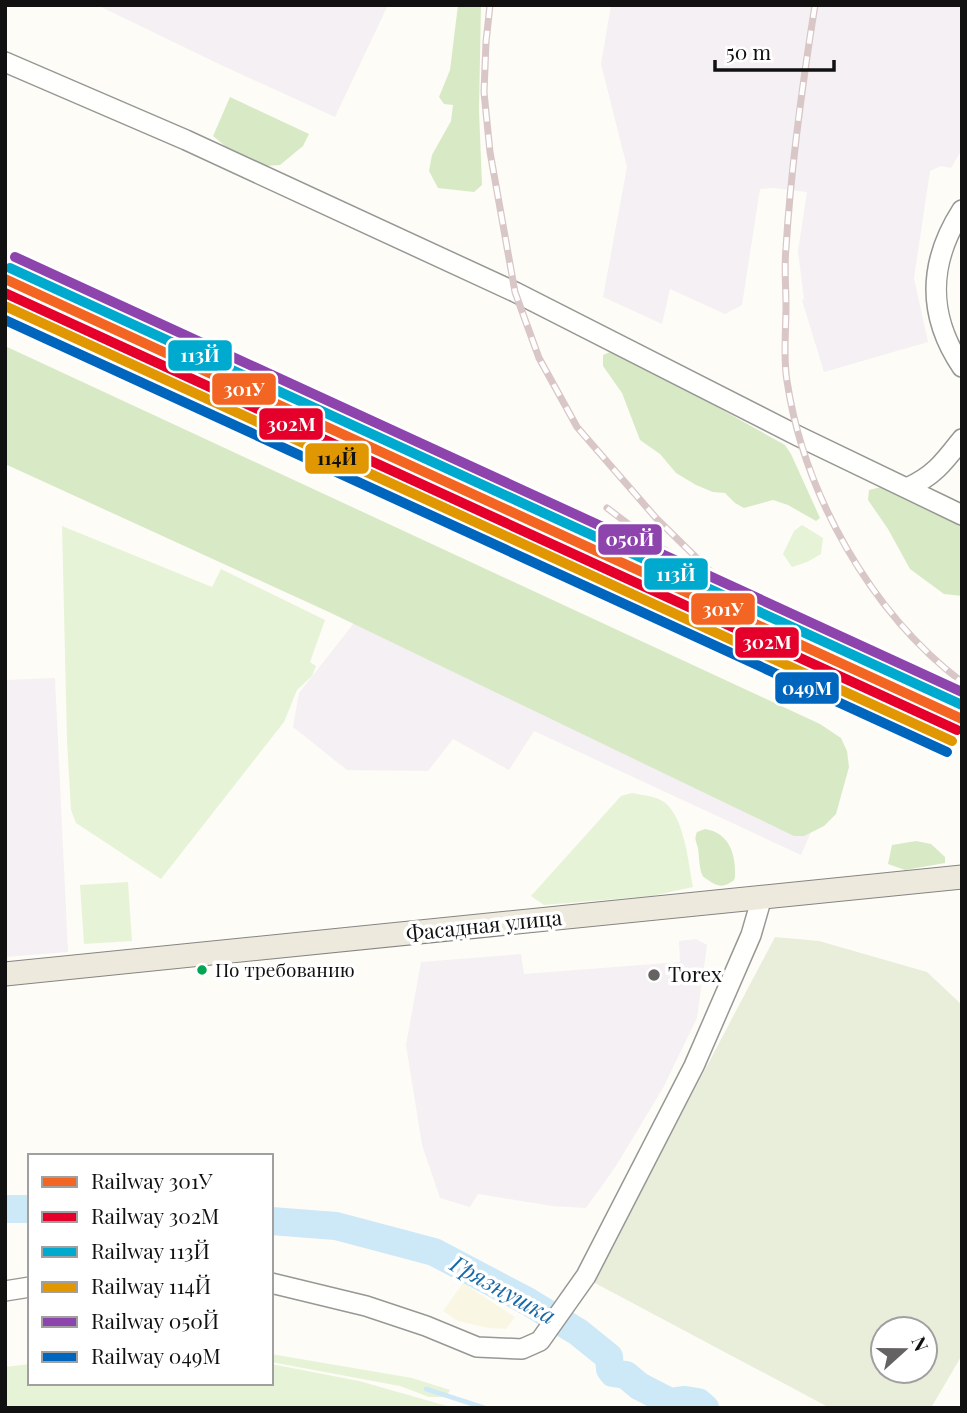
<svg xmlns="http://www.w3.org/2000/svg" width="967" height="1413" font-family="'Playfair Display',serif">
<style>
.industrial{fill:#f5f0f3}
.farmland{fill:#f9f7e4}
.green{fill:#e7f3d7}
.forest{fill:#d8eac5}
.cemetery{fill:#e9eedb;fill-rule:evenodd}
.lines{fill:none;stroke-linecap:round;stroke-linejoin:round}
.stream{stroke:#cde8f7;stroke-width:4.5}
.river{stroke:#cde8f7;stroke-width:28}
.minor-casing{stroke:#979795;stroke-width:22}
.major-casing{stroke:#858482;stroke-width:25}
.minor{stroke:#fffffe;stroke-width:19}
.major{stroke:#ede9dc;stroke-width:23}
.rail-casing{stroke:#d9c6c7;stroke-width:7}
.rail{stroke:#fff;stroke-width:4.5;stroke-dasharray:13;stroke-linecap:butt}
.rail-1-casing{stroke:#fff;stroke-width:16}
.rail-2-casing{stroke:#fff;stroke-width:16}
.rail-3-casing{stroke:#fff;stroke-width:16}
.rail-4-casing{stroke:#fff;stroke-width:16}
.rail-5-casing{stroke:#fff;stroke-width:16}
.rail-6-casing{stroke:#fff;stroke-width:16}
.rail-1{stroke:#f26522;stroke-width:10}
.rail-2{stroke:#e4002b;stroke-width:10}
.rail-3{stroke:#00a9ce;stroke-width:10}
.rail-4{stroke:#e09702;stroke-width:10}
.rail-5{stroke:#8e44ad;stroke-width:10}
.rail-6{stroke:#0065bd;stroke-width:10}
.bus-dot{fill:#00a651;stroke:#fff;stroke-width:2.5}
.poi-dot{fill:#646362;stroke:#fff;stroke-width:2.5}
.labels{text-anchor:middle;stroke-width:7;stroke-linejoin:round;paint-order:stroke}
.bus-label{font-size:19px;fill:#111;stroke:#fff;text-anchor:start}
.street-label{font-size:21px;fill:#111;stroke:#fff}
.poi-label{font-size:21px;fill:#111;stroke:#fff;text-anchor:start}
.water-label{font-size:23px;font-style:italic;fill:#1768a6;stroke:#fff}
.line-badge{stroke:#fff;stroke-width:2.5}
.badge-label{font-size:19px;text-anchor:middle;font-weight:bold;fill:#fff}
.pale-badge-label{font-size:19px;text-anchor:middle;font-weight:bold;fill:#111}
</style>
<rect width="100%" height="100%" fill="#fdfcf7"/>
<g class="industrial">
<path d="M97 5H388L335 117 221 65Z"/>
<path d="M611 5H962V149L951 168 941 166 930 171 914 278 928 342 824 372 802 300 804 299 798 251 807 192 774 188 760 189 742 305 725 314 670 289 662 324 603 297 627 167 601 64Z"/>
<path d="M365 609 815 823 801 855 534 731 509 770 453 739 428 771 347 770 293 727 299 693Z"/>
<path d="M55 678 68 952 5 957V680Z"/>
<path d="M696 939 707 945 697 1018 663 1088 616 1166 586 1208 552 1206 478 1194 470 1207 440 1198 422 1145 406 1045 421 962 521 954 524 974 680 962 679 941Z"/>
</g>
<path class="farmland" d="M463 1283 515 1317 506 1329 488 1328 458 1321 443 1311Z"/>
<g class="green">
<path d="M802 525 823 538 821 554 807 562 792 567 783 554 794 531Z"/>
<path d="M62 526 212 587 221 569 325 620 310 662 316 666 312 676 297 690 284 722 161 879 76 823 71 810 67 741Z"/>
<path d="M632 793C641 795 656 796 664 802 685 818 688 862 693 887L652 896 544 905 531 896 621 796Z"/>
<path d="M128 882 132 941 84 944 80 885Z"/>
<path d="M271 1354 412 1378 450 1390 446 1397H429L400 1386 271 1362Z"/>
<path d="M30 1364V1383H271V1364L359 1381 454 1408H5V1367Z"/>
</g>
<g class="forest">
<path d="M458 5H481L479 110 482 185 474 192 438 188 429 171 432 155 451 121 453 105 444 104 439 97 450 70Z"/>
<path d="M230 97 309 134 303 146 280 165 265 166 232 152 213 136Z"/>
<path d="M5 346 820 724 841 738 847 751 849 767 836 814 824 826 804 836H794L331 613 5 464Z"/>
<path d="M610 352 622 354 785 445 791 454 820 518 816 521 788 505 773 500 744 508 735 503 725 493 713 492 696 485 676 473 660 454 640 440 622 393 603 366V355Z"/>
<path d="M889 485 962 523V596L944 594 910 569 888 529 868 500 869 490Z"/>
<path d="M705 829C730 833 736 855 735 877L734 880C724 888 718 887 708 880 703 876 704 879 701 872 699 864 699 856 698 848 696 841 694 839 697 832Z"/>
<path d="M916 841 931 844 945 857V863L905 870 888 864 892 845Z"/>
</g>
<path class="cemetery" d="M775 937 819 941 927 972 962 1005V1355L931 1408H830L593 1282ZM883 1329H925V1371H883Z"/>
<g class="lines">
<path class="stream" d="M426 1389 485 1408"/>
<g class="river">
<path d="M5 1209H30"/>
<path d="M271 1221 336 1226 434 1252 527 1301 578 1332 609 1357 610 1369 613 1373 626 1375 639 1386 670 1402 685 1400 698 1402 705 1408"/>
</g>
<g class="minor-casing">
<g id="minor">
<path d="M5 62 186 140 515 292 798 436 962 515"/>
<path d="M962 210C928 263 927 315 962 367"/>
<path d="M907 488C934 476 944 462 962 439"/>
<path d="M271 1283 366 1306 426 1326 477 1347 522 1349 540 1341 586 1276 694 1066 751 935 762 897"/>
<path d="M5 1291 30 1287"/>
</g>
</g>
<g class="major-casing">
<path id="major" d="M5 974 962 877"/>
</g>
<use href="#minor" class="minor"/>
<use href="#major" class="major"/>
<g class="rail-casing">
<g id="rail">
<path d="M490 5 486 42 484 92 490 152 515 292 539 358 577 427 656 518 711 572 771 613"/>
<path d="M815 5C802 86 791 167 786 248 784 267 786 287 786 306 786 331 783 357 787 381 804 494 870 612 962 682"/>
<path d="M607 508 656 545 702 572"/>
<path d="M763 608 810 634 962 690"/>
</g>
</g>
<use href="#rail" class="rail"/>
<g class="rail-1-casing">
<path id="rail-1" d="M5 279 962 719"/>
</g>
<g class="rail-2-casing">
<path id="rail-2" d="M5 293 957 730"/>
</g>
<g class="rail-3-casing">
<path id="rail-3" d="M10 268 962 705"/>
</g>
<g class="rail-4-casing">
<path id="rail-4" d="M5 306 952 741"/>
</g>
<g class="rail-5-casing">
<path id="rail-5" d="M15 257 962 692"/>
</g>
<g class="rail-6-casing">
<path id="rail-6" d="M5 320 947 752"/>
</g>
<use href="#rail-1" class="rail-1"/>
<use href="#rail-2" class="rail-2"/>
<use href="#rail-3" class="rail-3"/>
<use href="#rail-4" class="rail-4"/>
<use href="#rail-5" class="rail-5"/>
<use href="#rail-6" class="rail-6"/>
</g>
<circle class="bus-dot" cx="202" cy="970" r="6"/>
<circle class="poi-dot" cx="654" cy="975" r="7"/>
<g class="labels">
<g class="bus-label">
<text x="215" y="977">По требованию</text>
</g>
<g class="street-label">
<text transform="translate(484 926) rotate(-6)" y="7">Фасадная улица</text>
</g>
<g class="poi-label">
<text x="668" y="982">Torex</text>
</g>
<g class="water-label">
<text transform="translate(503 1290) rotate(29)" y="8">Грязнушка</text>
</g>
</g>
<g class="line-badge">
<rect x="167" y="339" width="66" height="33" rx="7" fill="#00a9ce"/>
<rect x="211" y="372" width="66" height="34" rx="7" fill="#f26522"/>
<rect x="258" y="407" width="66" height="34" rx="7" fill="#e4002b"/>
<rect x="304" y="442" width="66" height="33" rx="7" fill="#e09702"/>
<rect x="597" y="523" width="66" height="33" rx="7" fill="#8e44ad"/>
<rect x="643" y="557" width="66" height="34" rx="7" fill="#00a9ce"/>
<rect x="690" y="592" width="66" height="34" rx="7" fill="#f26522"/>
<rect x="734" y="626" width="66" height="33" rx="7" fill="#e4002b"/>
<rect x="774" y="671" width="66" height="34" rx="7" fill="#0065bd"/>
</g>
<g class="badge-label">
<text x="200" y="362">113Й</text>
<text x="244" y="396">301У</text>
<text x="291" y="431">302М</text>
<text x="630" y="546">050Й</text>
<text x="676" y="581">113Й</text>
<text x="723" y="616">301У</text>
<text x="767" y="649">302М</text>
<text x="807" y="695">049М</text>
</g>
<g class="pale-badge-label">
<text x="337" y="465">114Й</text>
</g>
<rect width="967" height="1413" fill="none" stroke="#111111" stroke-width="14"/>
<rect x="28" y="1154" width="245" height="231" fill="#ffffff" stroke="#a0a0a0" stroke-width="2"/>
<rect x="42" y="1177" width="35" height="10" fill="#f26522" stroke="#a0a0a0" stroke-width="2"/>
<text x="91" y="1189" font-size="21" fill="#111111">Railway 301У</text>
<rect x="42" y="1212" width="35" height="10" fill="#e4002b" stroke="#a0a0a0" stroke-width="2"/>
<text x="91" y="1224" font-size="21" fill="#111111">Railway 302М</text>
<rect x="42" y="1247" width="35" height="10" fill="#00a9ce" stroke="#a0a0a0" stroke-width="2"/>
<text x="91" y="1259" font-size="21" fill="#111111">Railway 113Й</text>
<rect x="42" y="1282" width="35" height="10" fill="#e09702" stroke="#a0a0a0" stroke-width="2"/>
<text x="91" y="1294" font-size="21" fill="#111111">Railway 114Й</text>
<rect x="42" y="1317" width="35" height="10" fill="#8e44ad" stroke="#a0a0a0" stroke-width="2"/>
<text x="91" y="1329" font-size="21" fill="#111111">Railway 050Й</text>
<rect x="42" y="1352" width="35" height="10" fill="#0065bd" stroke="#a0a0a0" stroke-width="2"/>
<text x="91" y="1364" font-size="21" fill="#111111">Railway 049М</text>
<g transform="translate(904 1350) rotate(69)"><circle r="33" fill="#ffffff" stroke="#a0a0a0" stroke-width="2"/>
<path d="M0-5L12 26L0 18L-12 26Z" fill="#646362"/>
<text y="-10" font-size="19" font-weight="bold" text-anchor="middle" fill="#111111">N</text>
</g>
<path d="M715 60v10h119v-10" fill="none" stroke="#111111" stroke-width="3.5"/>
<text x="726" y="60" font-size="21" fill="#111111" stroke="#ffffff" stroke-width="5" paint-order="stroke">50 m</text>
</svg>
